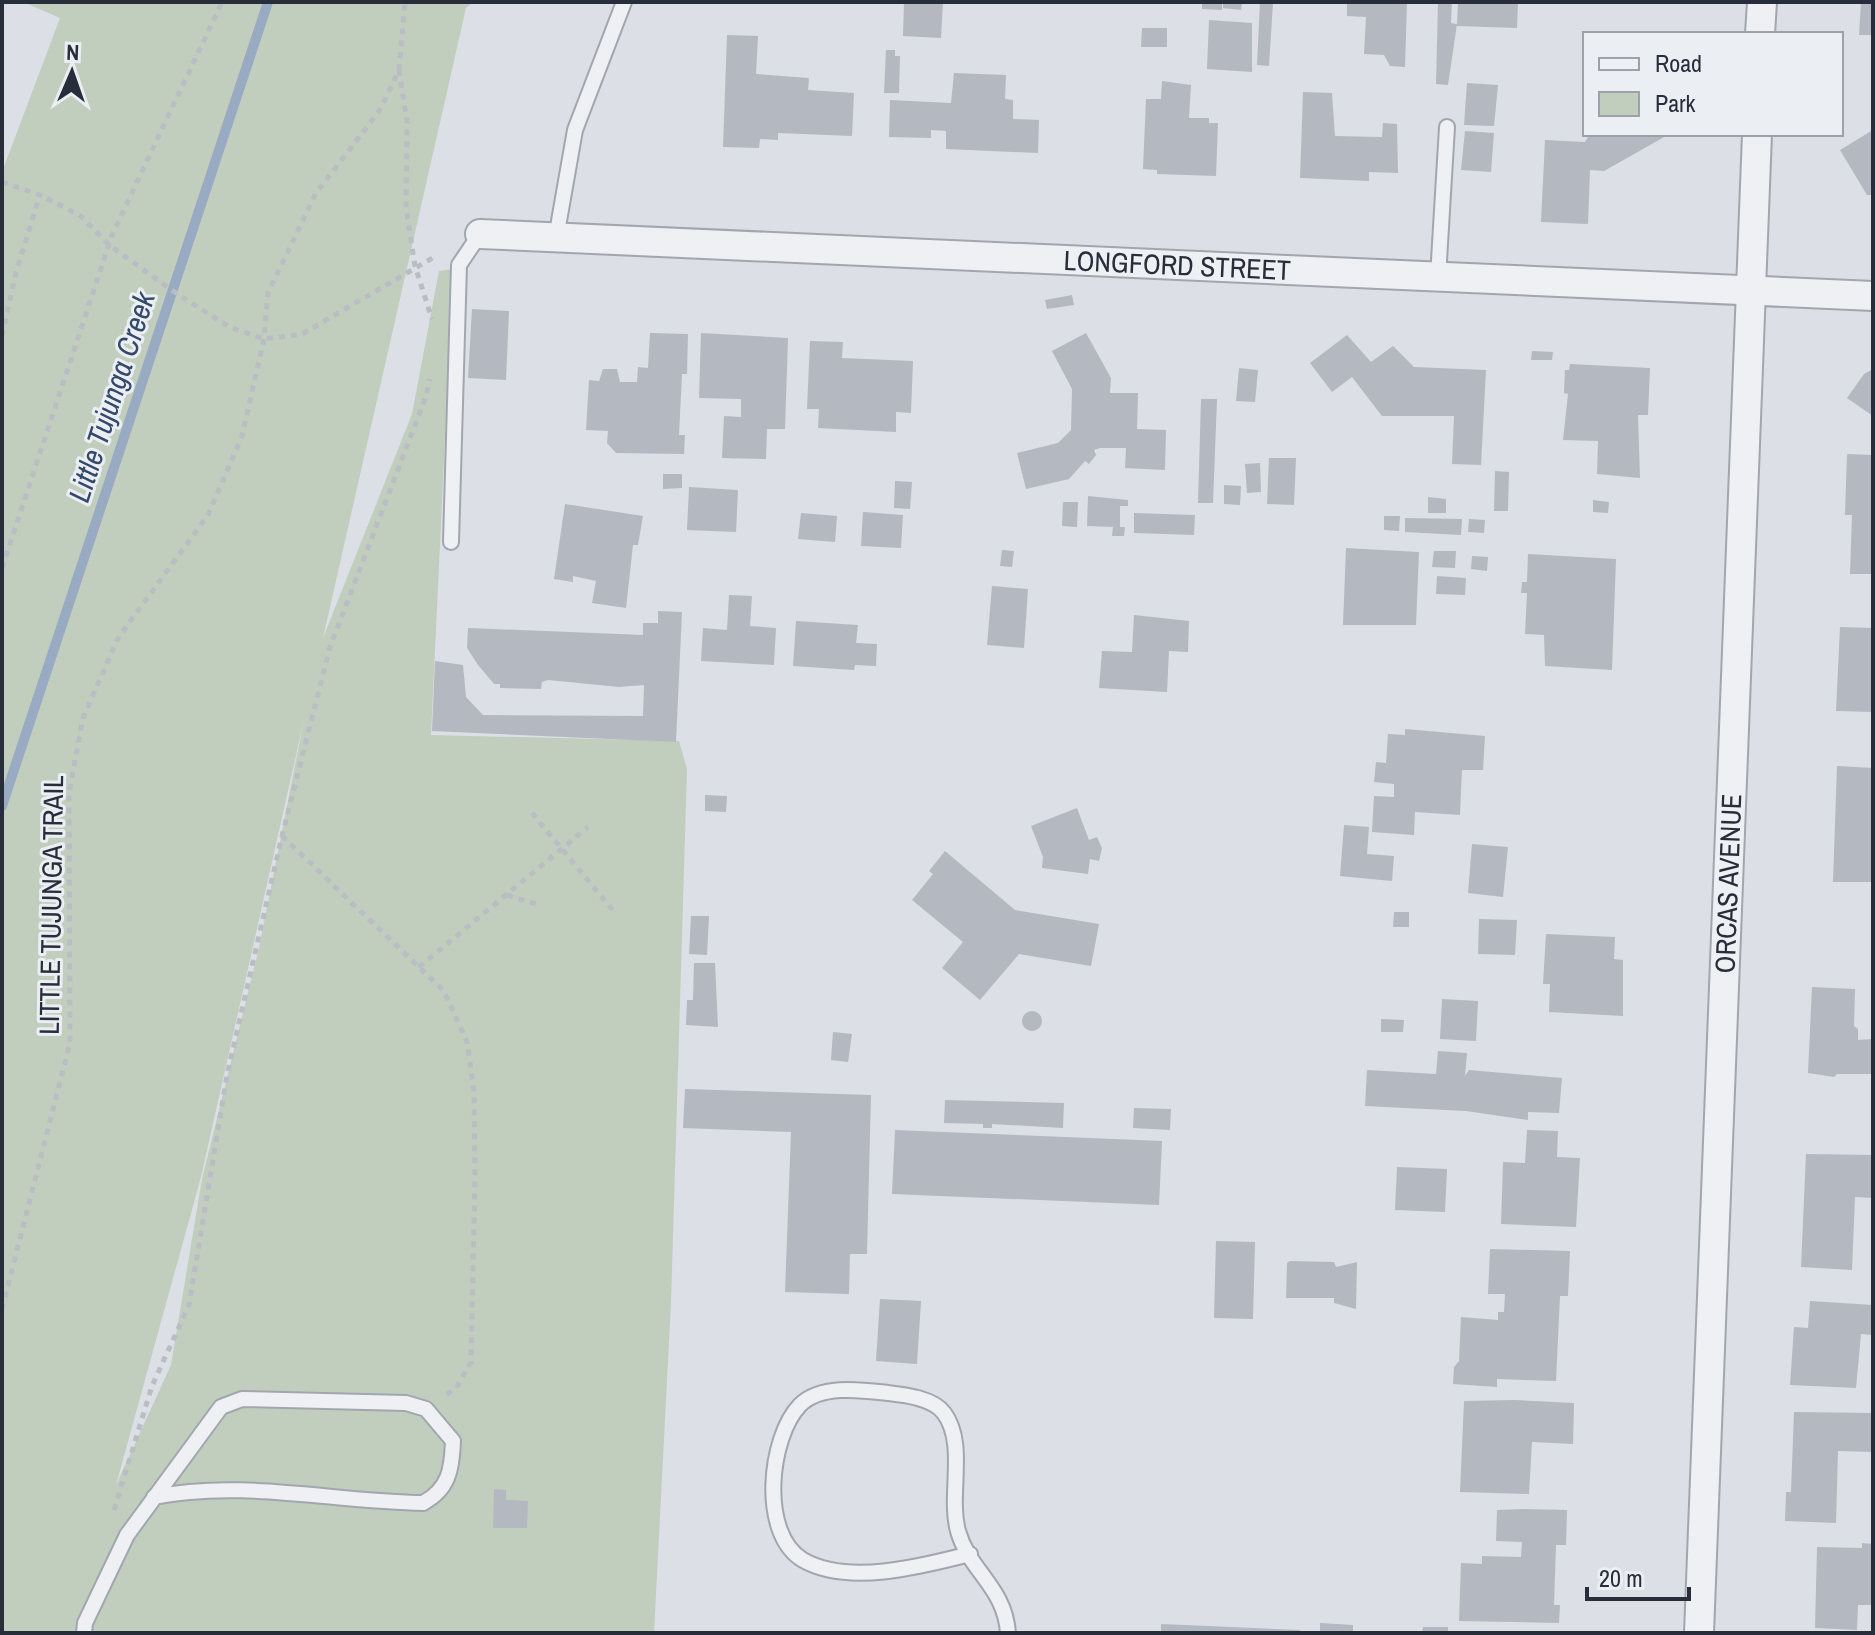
<svg xmlns="http://www.w3.org/2000/svg" width="1875" height="1635" font-family="'Archivo Narrow',sans-serif">
<style>
.green{fill:#c1cebe;fill-rule:evenodd}
.lines{fill:none;stroke-linecap:round;stroke-linejoin:round}
.stream{stroke:#99aac3;stroke-width:10}
.building{fill:#b4b8c1}
.service-casing{stroke:#a2a6ae;stroke-width:18}
.minor-casing{stroke:#a2a6ae;stroke-width:32}
.path{stroke:#babdc4;stroke-width:5;stroke-dasharray:6 6;stroke-linecap:butt}
.service{stroke:#eef0f4;stroke-width:14}
.minor{stroke:#eef0f4;stroke-width:28}
.labels{text-anchor:middle;stroke-width:6;stroke-linejoin:round;paint-order:stroke}
.street-label{font-size:28px;fill:#272d3a;stroke:#ebeef3}
.water-label{font-size:30px;font-style:italic;fill:#34496a;stroke:#ebeef3}
</style>
<rect width="100%" height="100%" fill="#dcdfe5"/>
<path class="green" d="M23 2H473L466 8 323 638 412 414 439 271 453 269 431 735 679 741 687 769 671 1303 654 1633H2V172L60 18ZM304 720 259 948 202 1179 171 1365 116 1485 201 1177Z"/>
<g class="lines">
<path class="stream" d="M2 806 268 2"/>
</g>
<g class="building">
<path d="M904 2H943L941 38 903 36Z"/>
<path d="M1202 2H1222V10L1202 9Z"/>
<path d="M1223 2H1242L1241 10 1223 8Z"/>
<path d="M1260 2H1273L1269 66 1257 65Z"/>
<path d="M1347 2H1407L1405 67 1390 66 1384 55 1364 54 1366 17 1347 16Z"/>
<path d="M1438 2H1452L1451 23 1457 24 1448 85 1436 84Z"/>
<path d="M1458 2H1518L1517 28 1457 26Z"/>
<path d="M1861 2H1873V35H1859Z"/>
<path d="M1209 20 1252 23V72L1207 69Z"/>
<path d="M1142 28H1167V47H1141Z"/>
<path d="M727 35 758 36 756 74 809 78 808 90 854 93 852 136 778 133V140L760 139 759 148 723 147Z"/>
<path d="M886 50H895V56H900L899 93H884Z"/>
<path d="M954 73 1006 75 1005 99 1013 100V119L1039 120 1038 153 946 149V131L931 130V138L889 137 890 100 951 103Z"/>
<path d="M1162 81 1191 85 1189 118H1209V123H1218L1216 176 1157 174V170L1143 169 1146 99H1161Z"/>
<path d="M1467 83 1498 85 1494 126 1464 125Z"/>
<path d="M1303 92 1332 93 1335 136 1382 137 1383 123 1397 124 1398 173 1369 172V181L1300 178Z"/>
<path d="M1873 130V195H1867L1840 150Z"/>
<path d="M1465 131 1494 133 1491 172 1461 170Z"/>
<path d="M1590 134 1666 136 1604 171 1590 170 1588 224 1541 222 1545 140 1585 142Z"/>
<path d="M1072 295 1074 305 1047 309 1045 300Z"/>
<path d="M472 309 509 311 506 380 468 378Z"/>
<path d="M650 333 688 334 687 374H682L679 435H685L684 454 616 453 607 443 608 431 586 430 589 380 599 381 603 369H617L620 382H637L638 367 648 368Z"/>
<path d="M701 333 788 338 785 429H767L766 459 722 458 724 416 741 417V399L699 398Z"/>
<path d="M1086 333 1111 378 1110 393H1138L1137 429 1166 430 1165 470 1125 468 1126 448H1100L1094 450 1096 455 1089 464 1085 461 1069 479 1026 489 1017 453 1058 443 1071 430 1072 389 1052 351Z"/>
<path d="M1347 335 1371 362 1393 346 1414 367 1486 370 1481 465 1452 464 1454 416H1382L1352 377 1332 392 1310 363Z"/>
<path d="M810 341 843 342 842 358 913 361 911 413 896 412V432L818 428 819 409H807Z"/>
<path d="M1532 351 1553 352 1552 360H1531Z"/>
<path d="M1570 364 1650 368 1648 415H1638L1640 478 1597 474 1598 441 1563 440 1568 394 1564 393 1565 370H1569Z"/>
<path d="M1239 368 1258 370 1255 402 1236 401Z"/>
<path d="M1873 369V416L1847 398 1864 374Z"/>
<path d="M1201 399H1217L1213 503H1198Z"/>
<path d="M1847 454 1873 455V574H1850L1852 515H1845Z"/>
<path d="M1269 458H1296L1294 505 1267 504Z"/>
<path d="M1260 463 1261 492 1247 493 1245 464Z"/>
<path d="M1495 471 1509 472 1508 511H1494Z"/>
<path d="M663 474H682V488L663 489Z"/>
<path d="M895 481 912 482 910 509 894 508Z"/>
<path d="M1224 485 1241 486 1240 505 1224 504Z"/>
<path d="M689 487 738 490 736 532 687 530Z"/>
<path d="M1088 496 1128 500V506H1120V527H1125L1124 536H1112L1113 527 1087 526Z"/>
<path d="M1428 497 1446 499V513H1428Z"/>
<path d="M1593 500 1609 502 1608 513 1593 512Z"/>
<path d="M1063 502H1078L1077 527 1062 526Z"/>
<path d="M565 504 643 516 638 545H633L626 608 592 603 596 581 573 576V582L554 579Z"/>
<path d="M863 512 903 515 901 548 861 546Z"/>
<path d="M801 513 837 516 835 542 798 539Z"/>
<path d="M1134 513 1195 515 1194 535 1134 533Z"/>
<path d="M1384 516H1400L1399 531 1384 530Z"/>
<path d="M1405 518 1462 519 1461 535 1405 532Z"/>
<path d="M1469 519 1485 520 1484 533 1468 532Z"/>
<path d="M1346 548 1419 552 1416 625H1343Z"/>
<path d="M1002 550 1014 551 1012 567 1000 566Z"/>
<path d="M1434 551H1456L1455 568 1432 567Z"/>
<path d="M1528 554 1616 559 1612 670 1545 666 1544 635 1525 634 1527 593H1521L1522 582H1527Z"/>
<path d="M1472 556 1488 557 1487 571 1471 569Z"/>
<path d="M1437 576 1466 578 1465 595 1436 594Z"/>
<path d="M992 586 1028 589 1024 648 987 645Z"/>
<path d="M729 595 752 596 750 626 776 628 774 665 701 661 703 628 727 630Z"/>
<path d="M658 611 682 612 676 742 432 731 435 661 463 665 466 697 483 715 643 716 644 685 619 687 548 680 542 682 541 689 500 688V684H494L478 665 467 648 468 628 643 635V623H658Z"/>
<path d="M1134 615 1189 621 1188 652 1169 651 1167 692 1099 688 1102 651 1132 652Z"/>
<path d="M796 621 858 625 856 643 877 644 876 666 855 665 854 670 793 666Z"/>
<path d="M1840 627 1873 628V712L1836 711Z"/>
<path d="M1405 729 1485 736 1483 770H1462L1460 815 1415 812 1414 835 1372 832 1374 796 1394 797V784L1374 782 1376 762 1386 763 1388 734 1405 735Z"/>
<path d="M1837 766 1873 768V882H1833Z"/>
<path d="M705 795 727 796 726 812 705 811Z"/>
<path d="M1077 808 1089 840 1097 837 1102 848 1099 861 1090 859 1088 874 1042 868 1043 857 1031 826Z"/>
<path d="M1344 825 1369 827 1367 854 1394 856 1392 881 1340 876Z"/>
<path d="M1472 844 1508 847 1503 897 1468 893Z"/>
<path d="M945 851 1015 910 1099 924 1091 966 1019 954 980 1000 942 968 963 942 912 900 933 874 929 871Z"/>
<path d="M1394 912H1409V927H1393Z"/>
<path d="M691 916H709L707 955 689 954Z"/>
<path d="M1479 919 1517 920 1515 955 1478 954Z"/>
<path d="M1546 934 1615 937 1614 959 1623 960V1016L1549 1012 1550 984H1543Z"/>
<path d="M694 963H715L718 1027 686 1025 687 1000H693Z"/>
<path d="M1812 987 1855 989 1854 1026 1858 1029V1040L1873 1039V1074H1837L1834 1077 1808 1073Z"/>
<path d="M1442 999 1478 1001 1476 1041 1440 1039Z"/>
<circle cx="1032" cy="1021" r="10"/>
<path d="M1381 1019 1404 1020 1403 1032H1381Z"/>
<path d="M833 1032 852 1034 848 1062 831 1060Z"/>
<path d="M1438 1051 1467 1053 1465 1076 1469 1070 1562 1078 1559 1113 1528 1112V1120L1466 1111 1365 1106 1367 1070 1436 1074Z"/>
<path d="M685 1089 871 1095 867 1254H850L849 1294 785 1292 791 1132 683 1128Z"/>
<path d="M945 1100 1064 1103 1063 1128 992 1124V1128H983V1124L944 1123Z"/>
<path d="M1134 1108 1171 1109 1170 1130 1133 1128Z"/>
<path d="M895 1130 1162 1141 1159 1205 892 1194Z"/>
<path d="M1527 1130 1558 1131 1557 1157 1580 1158 1576 1227 1501 1224 1503 1162 1525 1163Z"/>
<path d="M1806 1154 1873 1155V1198L1855 1197 1852 1270 1801 1267Z"/>
<path d="M1397 1167 1447 1169 1445 1212 1395 1210Z"/>
<path d="M1216 1241 1255 1242 1253 1319 1214 1318Z"/>
<path d="M1490 1249 1570 1251 1568 1296H1560L1556 1381 1497 1379V1387L1453 1384 1454 1367 1459 1361 1461 1317 1498 1320V1312H1504L1505 1294H1488Z"/>
<path d="M1290 1261 1334 1262 1336 1267 1357 1262 1356 1309 1334 1303V1298H1286L1287 1263Z"/>
<path d="M880 1299 921 1301 917 1364 876 1361Z"/>
<path d="M1810 1301 1873 1305V1335L1861 1334 1856 1388 1790 1385 1794 1327 1808 1328Z"/>
<path d="M1515 1400 1574 1403 1573 1444 1532 1442 1529 1494 1460 1492 1464 1401Z"/>
<path d="M1794 1412 1873 1413V1452L1838 1451 1836 1523 1785 1521 1786 1492H1791Z"/>
<path d="M494 1489 506 1490V1500L528 1501 527 1528H493Z"/>
<path d="M1523 1509 1567 1510 1566 1545H1556L1554 1605H1560L1559 1623 1459 1621 1461 1563 1482 1564V1556L1521 1557 1522 1542 1496 1541 1497 1510Z"/>
<path d="M1862 1543 1873 1544V1605H1858L1857 1630 1815 1628 1817 1547 1862 1548Z"/>
<path d="M1320 1623 1353 1625V1633H1320Z"/>
<path d="M1161 1624 1300 1630V1633H1161Z"/>
<path d="M1423 1627H1448V1633H1422Z"/>
</g>
<g class="lines">
<g class="service-casing">
<g id="service">
<path d="M556 238 575 130 624 2"/>
<path d="M1438 277 1447 127"/>
<path d="M451 542 459 265 480 234"/>
<path d="M970 1554C923 1566 848 1586 803 1560 759 1534 769 1437 800 1405 821 1384 862 1390 888 1393 905 1395 933 1398 944 1413 967 1444 948 1495 958 1531 969 1571 1005 1587 1008 1633"/>
<path d="M84 1633 85 1623 127 1535 221 1407 242 1399 406 1403 426 1409 453 1441C452 1469 449 1489 423 1503 335 1502 241 1479 154 1497"/>
</g>
</g>
<g class="minor-casing">
<g id="minor">
<path d="M1760 34 1762 2"/>
<path id="s1" d="M480 234 1873 296"/>
<path id="s2" d="M1699 1633 1757 134"/>
</g>
</g>
<g class="path">
<path d="M399 70 407 122 406 208 415 266 432 319"/>
<path d="M2 182 40 195 81 216 109 245 173 291 229 327 264 339 302 334 436 256"/>
<path d="M2 336 16 272 40 195"/>
<path d="M2 568 112 235 222 2"/>
<path d="M532 813 616 914"/>
<path d="M282 836 444 991 467 1042 474 1091 475 1178 471 1362 456 1388 443 1397"/>
<path d="M507 895 536 904"/>
<path d="M419 967 588 827"/>
<path d="M2 1309 70 1043 69 793 83 718 118 638 208 515 242 436 264 339 268 293 316 193 380 110 399 70 405 2"/>
<path d="M114 1510 152 1386 189 1305 227 1075 282 836 330 647 425 399 430 379"/>
</g>
<use href="#service" class="service"/>
<use href="#minor" class="minor"/>
</g>
<g class="labels">
<g class="street-label">
<text dy="10" stroke="none"><textPath href="#s1" startOffset="698">LONGFORD STREET</textPath></text>
<text dy="10" stroke="none"><textPath href="#s2" startOffset="750">ORCAS AVENUE</textPath></text>
<text transform="translate(51 905) rotate(-89)" y="10">LITTLE TUJUNGA TRAIL</text>
</g>
<g class="water-label">
<text transform="translate(112 397) rotate(-72)" y="10">Little Tujunga Creek</text>
</g>
</g>
<rect width="1875" height="1635" fill="none" stroke="#272d3a" stroke-width="8"/>
<rect x="1583" y="32" width="260" height="104" fill="#ebeef3" stroke="#9da1a9" stroke-width="2"/>
<rect x="1599" y="58" width="40" height="12" fill="#eef0f4" stroke="#9da1a9" stroke-width="2"/>
<text x="1655" y="72" font-size="24" fill="#272d3a">Road</text>
<rect x="1599" y="92" width="40" height="24" fill="#c1cebe" stroke="#9da1a9" stroke-width="2"/>
<text x="1655" y="112" font-size="24" fill="#272d3a">Park</text>
<g transform="translate(72 72) rotate(2)" stroke="#ebeef3" stroke-width="6" paint-order="stroke">
<path d="M0-6L14 30L0 20L-14 30Z" fill="#272d3a"/>
<text y="-12" font-size="22" font-weight="bold" text-anchor="middle" fill="#272d3a">N</text>
</g>
<path d="M1587 1587v12h102v-12" fill="none" stroke="#272d3a" stroke-width="4"/>
<text x="1599" y="1587" font-size="24" fill="#272d3a" stroke="#ebeef3" stroke-width="6" paint-order="stroke">20 m</text>
</svg>
